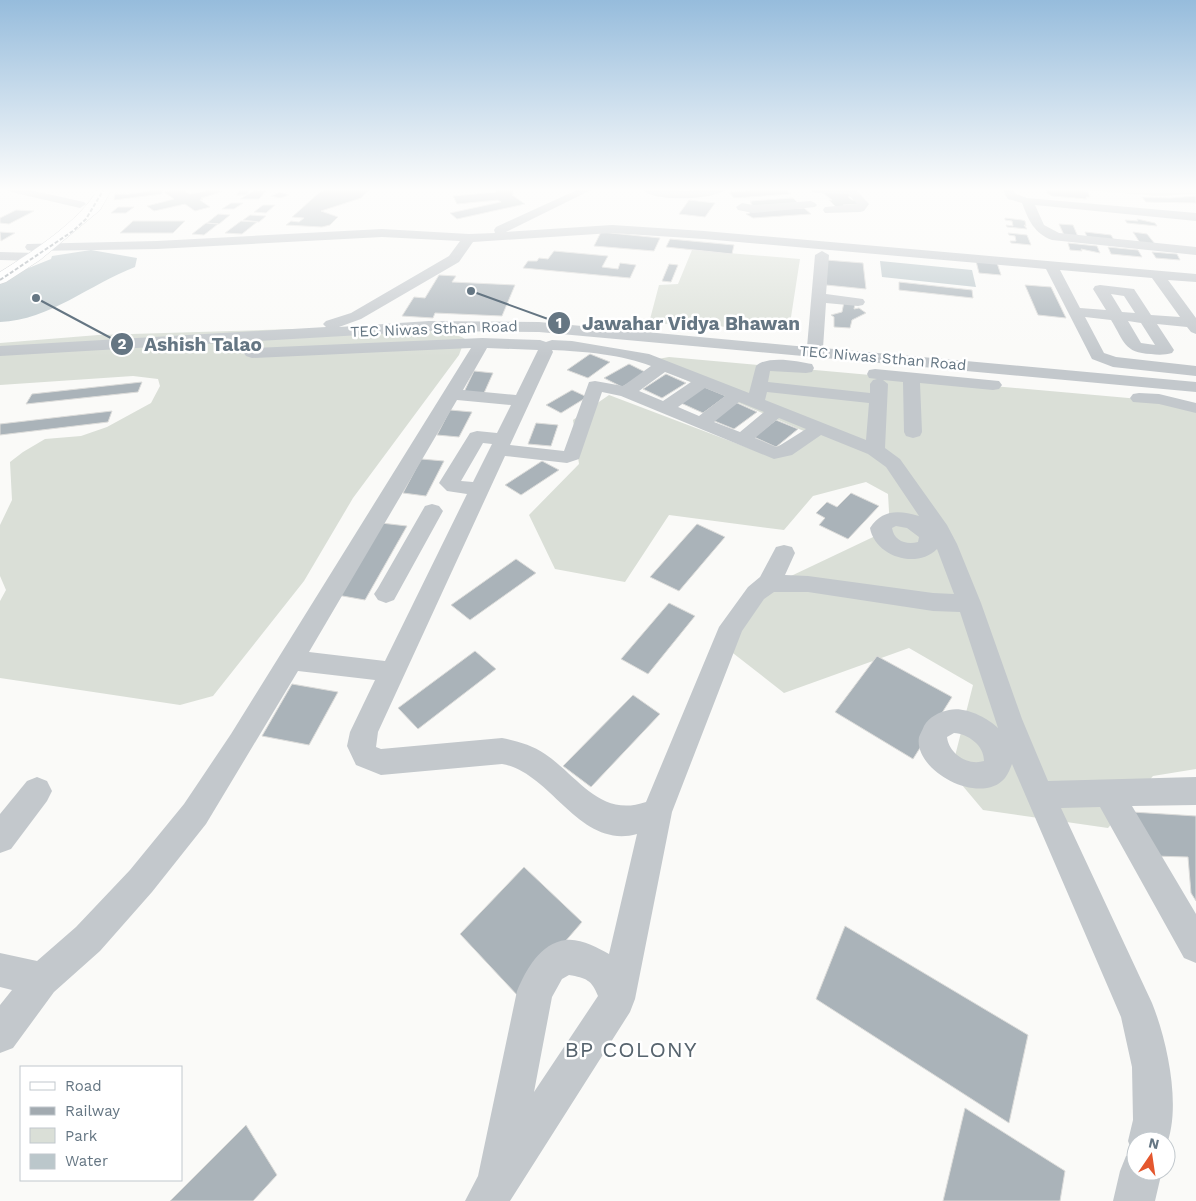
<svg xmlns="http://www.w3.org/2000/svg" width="1196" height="1201" font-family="'Work Sans',sans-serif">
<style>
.green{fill:#dadfd7}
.water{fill:#bbc7cb}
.building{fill:#aab3b9;stroke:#dcdcda}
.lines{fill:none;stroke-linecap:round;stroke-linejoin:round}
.major-casing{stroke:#b5babe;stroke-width:1}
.minor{fill:#c3c8cc;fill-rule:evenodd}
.major{fill:#fff;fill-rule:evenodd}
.rail{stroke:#a2aab0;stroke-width:2;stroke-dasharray:4 2;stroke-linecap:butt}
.labels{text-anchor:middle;stroke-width:5;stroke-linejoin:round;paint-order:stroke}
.far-street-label{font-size:15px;fill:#657683;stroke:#fff}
.near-neighbourhood-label{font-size:22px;letter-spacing:1px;fill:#57646e;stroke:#fff}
.leader{fill:none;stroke:#657683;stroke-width:2}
.callout-dot{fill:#657683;stroke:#fff;stroke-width:2}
.mark-label{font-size:15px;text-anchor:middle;font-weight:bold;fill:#fff}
.callout-label{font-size:19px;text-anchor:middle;font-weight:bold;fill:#657683;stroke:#fff;stroke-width:5;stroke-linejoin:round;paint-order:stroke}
</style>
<rect width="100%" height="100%" fill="#fafaf8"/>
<g class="green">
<path d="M1068 189H1196V194L1158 196Z"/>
<path d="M692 250 800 259 789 330 649 323 659 285 678 284Z"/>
<path d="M293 329C305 330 318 332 331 332 361 332 442 324 465 339L459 355 353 498 304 581 213 696 180 705 0 678V601L6 590 0 576V525L12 500 10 462 23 452 45 439 81 436 107 427 151 403 160 386 158 379 133 376 0 385V343L98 335Z"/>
<path d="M669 357 1196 404V769L1153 776 1108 828 983 810 951 772 973 685 909 648 784 693 729 650 747 597 890 529 888 494 866 482 813 496 784 530 669 515 625 582 555 569 529 515 579 464 573 420 609 395 759 452 813 435 660 369 652 360Z"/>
</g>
<g class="water">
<path d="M91 250 137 258 135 267C90 284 50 320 0 322V283L16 273 51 259 52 256Z"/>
<path d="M880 261 972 270 976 287 882 277Z"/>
</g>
<g class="building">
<path d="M163 189 162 194 114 200 115 194H129Z"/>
<path d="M181 189 190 194 216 189 222 192 201 198 203 199 200 200 210 207 195 211 185 204 154 211 147 206 174 199 164 192Z"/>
<path d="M242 189H251L246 195H236Z"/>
<path d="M329 189H370L361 198 321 211 338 217 330 225 322 227 286 225 291 221 299 222 304 218 292 217 320 192Z"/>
<path d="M496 189H513V195H512L525 204 457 219 450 213 501 202 498 200 457 204 453 196 496 192Z"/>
<path d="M785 189 791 194 734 198 729 192Z"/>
<path d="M1046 189 1080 190 1088 192 1090 197H1086L1087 199 1052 196 1047 193Z"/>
<path d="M253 191H266L259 199H240Z"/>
<path d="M820 191 849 192 854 196 848 197 852 200H858L862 204 843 205 847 208H837L829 200H832Z"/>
<path d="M280 192 289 195 280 198 271 196Z"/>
<path d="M1196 196V203L1146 202 1142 197 1170 198Z"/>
<path d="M793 198 798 203 753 206 750 202H752L750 201Z"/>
<path d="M689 200 715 203 705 217 679 214Z"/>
<path d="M231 203H243L234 209H222Z"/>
<path d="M263 205H275L266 213 254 212Z"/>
<path d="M118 207H134L126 213H111Z"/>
<path d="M804 208 811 214 753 218 746 214 750 213 748 211Z"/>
<path d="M16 210 34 211 9 224 0 223V218Z"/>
<path d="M218 214 230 215 219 224 207 223Z"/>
<path d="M250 215 266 216 259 222 243 220Z"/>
<path d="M1005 218 1022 220 1025 221 1026 226 1024 225 1027 229 1007 227 1006 225 1013 226 1012 221 1005 220Z"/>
<path d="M1137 219 1155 223 1157 226 1127 223 1125 220 1138 221Z"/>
<path d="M133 221H185L173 233H120Z"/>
<path d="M241 221 257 222 242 234 225 233Z"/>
<path d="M206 223 218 224 204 235 192 234Z"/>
<path d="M1059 224 1073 225 1078 237 1064 235Z"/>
<path d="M0 232 15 233 1 241Z"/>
<path d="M601 232 660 238 654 251 594 246Z"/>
<path d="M1085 232 1111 235 1114 240 1087 237Z"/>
<path d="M1133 232 1147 234 1155 244 1140 243Z"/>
<path d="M1008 233 1027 235 1031 245 1011 243 1010 241H1016L1015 236 1009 235Z"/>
<path d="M670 239 734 245 732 254 666 247Z"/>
<path d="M1068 243 1097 246 1100 253 1081 249 1082 251 1070 250Z"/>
<path d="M1108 247 1138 250 1142 257 1111 254Z"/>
<path d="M554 251 608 256 602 267 618 269 620 263 636 265 630 278 523 268 528 261H537L539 258 548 259Z"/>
<path d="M1152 252 1177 254 1180 260 1156 258Z"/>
<path d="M826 260 863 263 866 289 826 285Z"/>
<path d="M976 261 997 263 1001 275 979 273Z"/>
<path d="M669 264 678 265 671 282 662 281Z"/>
<path d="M439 275 456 276 452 282 515 285 502 316 435 313 433 318 402 316 414 297 425 298Z"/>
<path d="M899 282 972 290 973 298 899 290Z"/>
<path d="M1025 285 1051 287 1066 318 1038 315Z"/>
<path d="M844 302 855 304 854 309 859 308 866 313 852 320 850 328 834 327V317L831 315 842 312Z"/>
<path d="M590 354 610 362 588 378 567 370Z"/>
<path d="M629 364 647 373 622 387 604 378Z"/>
<path d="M474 371 493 373 484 393 464 392Z"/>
<path d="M666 374 686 383 662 398 643 389Z"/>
<path d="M142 382 138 392 26 404 32 394Z"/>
<path d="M704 387 726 396 703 413 681 403Z"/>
<path d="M572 390 587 397 561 413 546 405Z"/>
<path d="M735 402 757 412 734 429 712 420Z"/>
<path d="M450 410 472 412 459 437 437 435Z"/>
<path d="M112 411 108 422 0 435V424Z"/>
<path d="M776 420 798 429 776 447 754 437Z"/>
<path d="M536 423 558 425 551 446 528 444Z"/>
<path d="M421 459 444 461 426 496 403 493Z"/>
<path d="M542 461 559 470 521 495 505 485Z"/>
<path d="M851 493 879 506 848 539 819 525 825 518 816 513 827 502 837 507Z"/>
<path d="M381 523 407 526 365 600 337 595Z"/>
<path d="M697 524 725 537 679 591 650 577Z"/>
<path d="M516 559 536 573 470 620 451 605Z"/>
<path d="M669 603 695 616 648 674 621 659Z"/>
<path d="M475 651 496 669 418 729 398 708Z"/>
<path d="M877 656 952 697 913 759 835 712Z"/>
<path d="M292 684 338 692 309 745 262 736Z"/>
<path d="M633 695 660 714 591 787 563 766Z"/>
<path d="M1132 812 1196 816V901L1191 893 1188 857 1153 856Z"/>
<path d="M524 867 582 922 518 996 460 934Z"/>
<path d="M845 926 1028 1035 1009 1123 816 999Z"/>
<path d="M965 1108 1065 1171 1060 1201H943Z"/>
<path d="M246 1125 277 1175 253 1201H170Z"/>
</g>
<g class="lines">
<g class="major-casing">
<path id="major" d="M98 189H112L100 210 40 260 6 282 0 284V272C32 252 80 221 98 189Z"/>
</g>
<g class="minor">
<path d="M5 189H25L84 202 86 204 80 208 11 192Z"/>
<path d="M579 189H593L506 232 612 225 704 231 1196 274V282L1168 280 1196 318V334L1191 332 1187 327 1157 324 1174 350 1172 353C1165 355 1158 355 1151 354 1124 353 1124 341 1111 320L1085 317 1104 353 1116 357 1196 366V376L1113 367 1092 359 1046 269 704 239 612 233 473 242 459 262 361 319 339 327 429 321 539 322 807 347 815 255 822 251 829 255 826 294 863 299 865 302 863 305 858 306 826 303 823 348 1196 382V392L539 332 429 331 0 356V346L326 327 323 324 326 321 351 313 449 256 460 241 382 237 157 249 32 251 27 250 25 247 27 244 157 241 382 229 469 234 495 233 494 230 496 227ZM1060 270 1152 278 1180 317 1151 315 1134 289 1100 285 1095 286 1093 289 1106 310 1080 308ZM1111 294 1124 296 1135 313 1122 312ZM1128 321 1141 323 1155 345 1141 343Z"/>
<path d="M646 189 686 191 727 189C716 200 655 202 644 191Z"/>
<path d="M811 189H855L869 204 864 211 860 212 825 213 823 210 825 207 857 204 848 194 816 193 812 192Z"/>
<path d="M1002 189H1012L1016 194 1027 198 1196 213V221L1035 205 1044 225 1059 233 1196 247V255L1052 240C1034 233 1029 221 1022 203L1008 199Z"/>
<path d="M811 201 815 203 817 205 815 207 753 213 738 210 736 207 742 203 753 205Z"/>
<path d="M0 252 35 253 42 257 35 261 0 260Z"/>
<path d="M482 338 540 340 546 342 552 340 572 341 649 354 749 393 756 366C768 355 797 361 812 364L814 368 812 372 806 373 770 371 768 382 870 393V384L873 380 877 379 869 378 867 374 869 370 875 369 999 381 1002 385 999 389 993 390 920 383 922 432 920 436 913 438 906 436 904 432 903 382 883 380 888 384 885 448 900 459 947 525 957 544 981 603 1022 719 1048 781 1196 777V805L1132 806 1196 914V963L1184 958 1100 807 1061 808 1152 1003C1167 1040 1182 1108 1166 1146V1141H1136V1171H1162L1155 1201H1113L1120 1171 1126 1156 1133 1154 1128 1141 1133 1120 1132 1067 1121 1017 1012 764C1010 769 1008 774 1005 778 981 807 913 771 919 737 920 734 923 729 924 726 929 717 939 712 949 710 964 706 987 717 998 728L960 612 933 611 808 592H774L764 599 742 631 672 812 635 999 630 1012 510 1201H465L478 1176 517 991C526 970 540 943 566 940 580 938 598 948 609 954L637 834C579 850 551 772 502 764L381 775 356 765 347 746 350 732 375 680 298 671 206 824 152 892 100 951 54 992 13 1048 0 1053V1005L12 990 0 987V953L37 961 76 927 130 870 184 804 231 734 471 348 252 358 246 356 244 353 246 350 252 348ZM487 348 538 350 516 395 463 390ZM552 350C582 351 623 355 651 366L623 386 595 381 589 382 564 451 510 445 553 352ZM665 372 691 382 663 401 639 391ZM705 388 725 396 699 416 678 407ZM602 392 621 396 774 459 792 455 821 435 868 454 886 467 919 516C899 510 882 509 870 528 875 556 916 570 937 549L954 594 933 593 808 576 785 575 795 553 792 547 784 545 776 547 760 577 748 587 719 627 646 802C600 818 579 777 545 754 532 745 517 741 502 738L381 749 376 747 378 732 505 456 567 463 579 459ZM767 392 869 403 866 440 765 400ZM457 400 511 405 497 433 477 431 470 433 439 483 447 491 467 494 385 661 309 652ZM739 402 764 412 740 432 714 422ZM779 418 806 429 779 446 776 447 755 438ZM483 443 492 444 473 482 461 481ZM896 526 907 528 919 537 918 542C906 545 894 541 892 528ZM954 733C968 734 984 745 984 761 968 766 949 754 947 737ZM569 975C586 978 592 980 598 996L534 1092 552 997 562 979Z"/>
<path d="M1139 393 1159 394 1196 403V413L1159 404 1133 402 1130 398 1133 394Z"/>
<path d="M432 504 439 506 443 511 394 600 386 603 378 600 374 594 378 588 425 506Z"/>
<path d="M37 777 47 781 52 791 47 801 11 849 0 853V814L27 781Z"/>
</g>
<use href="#major" class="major"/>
<path class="rail" d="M0 280 73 231 86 219 104 189"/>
</g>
<linearGradient id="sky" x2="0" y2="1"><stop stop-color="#96bcdc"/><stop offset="0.53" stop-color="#fdfdfc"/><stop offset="1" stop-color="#fdfdfc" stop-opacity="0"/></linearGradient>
<rect width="1196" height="357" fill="url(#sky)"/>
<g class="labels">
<g class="far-street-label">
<text transform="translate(434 329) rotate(-2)" y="5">TEC Niwas Sthan Road</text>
<text transform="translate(883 358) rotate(5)" y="5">TEC Niwas Sthan Road</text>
</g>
<g class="near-neighbourhood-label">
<text x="631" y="1057">BP COLONY</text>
</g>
</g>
<path class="leader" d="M471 291L559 323M36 298L122 344"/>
<g class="callout-dot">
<circle cx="471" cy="291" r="5"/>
<circle cx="36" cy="298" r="5"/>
<circle cx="559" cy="323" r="12"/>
<circle cx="122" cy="344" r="12"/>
</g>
<g class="mark-label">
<text x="559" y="328">1</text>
<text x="122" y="349">2</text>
</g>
<g class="callout-label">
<text x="691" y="330">Jawahar Vidya Bhawan</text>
<text x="203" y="351">Ashish Talao</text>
</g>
<rect x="20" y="1066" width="162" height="115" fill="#ffffff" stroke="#c1c8cd"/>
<rect x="30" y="1082" width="25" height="8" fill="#ffffff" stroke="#c1c8cd"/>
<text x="65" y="1091" font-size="15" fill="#657683">Road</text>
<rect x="30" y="1107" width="25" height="8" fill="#a2aab0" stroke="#c1c8cd"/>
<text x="65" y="1116" font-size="15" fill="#657683">Railway</text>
<rect x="30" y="1128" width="25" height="15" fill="#dadfd7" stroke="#c1c8cd"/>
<text x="65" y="1141" font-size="15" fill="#657683">Park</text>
<rect x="30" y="1154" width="25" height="15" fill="#bbc7cb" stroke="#c1c8cd"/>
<text x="65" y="1166" font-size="15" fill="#657683">Water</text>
<g transform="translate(1151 1156) rotate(13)"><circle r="24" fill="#ffffff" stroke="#c1c8cd"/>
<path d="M0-4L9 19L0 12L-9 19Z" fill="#e4572e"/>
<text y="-8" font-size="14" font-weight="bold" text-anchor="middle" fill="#657683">N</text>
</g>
</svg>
